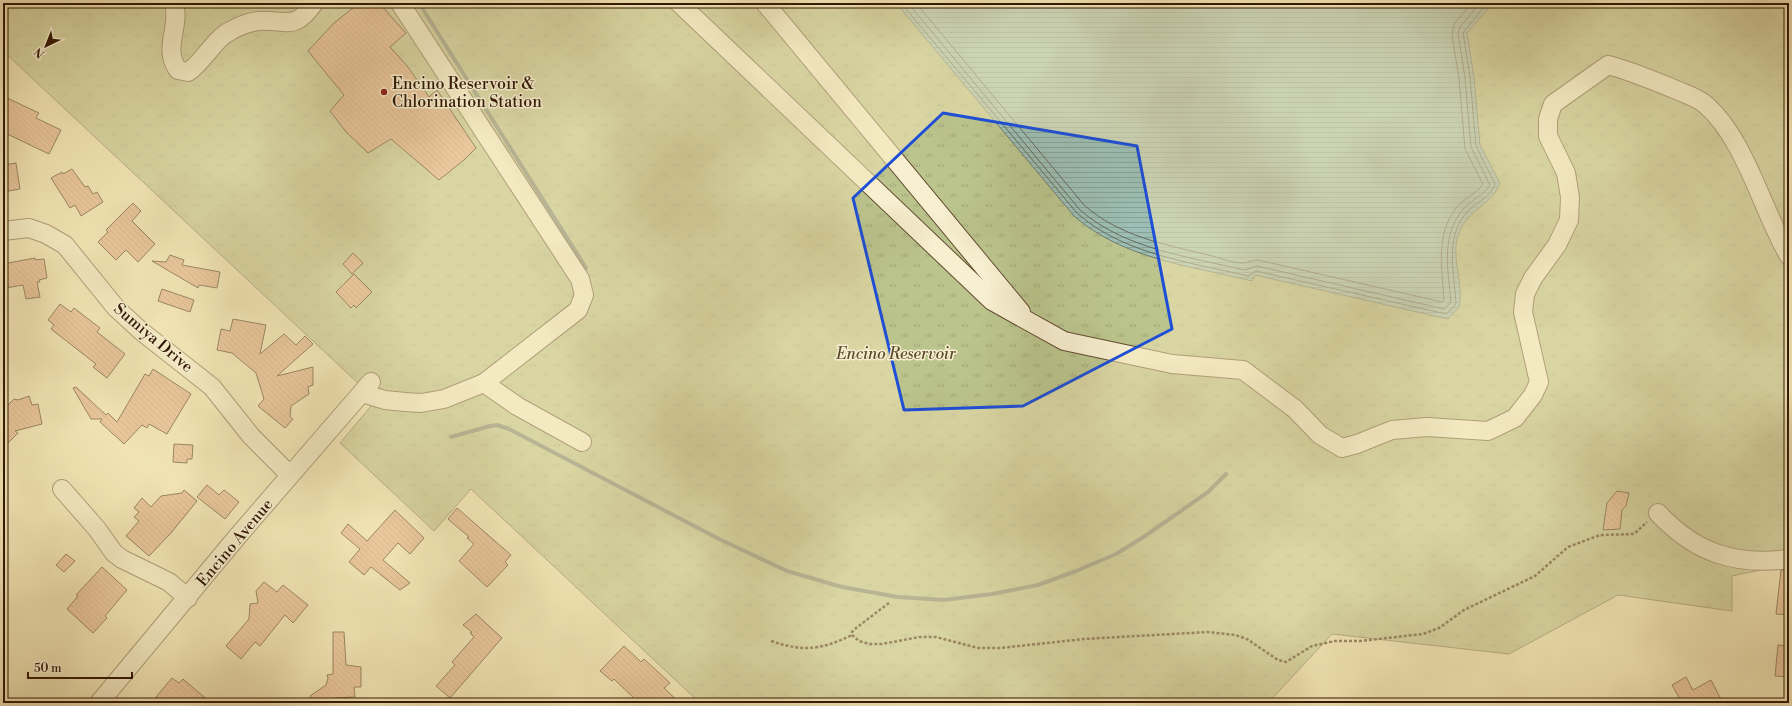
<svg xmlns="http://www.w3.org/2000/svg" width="1792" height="706" font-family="'Libre Bodoni',serif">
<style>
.park{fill:url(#park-tufts);stroke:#766e48}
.water{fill:url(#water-rules);stroke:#727b6d}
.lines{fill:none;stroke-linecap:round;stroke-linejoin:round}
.shore{stroke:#676a5c;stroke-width:1}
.stream{stroke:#727b6d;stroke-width:4}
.building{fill:url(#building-back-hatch);stroke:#321703}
.minor-casing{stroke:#624b30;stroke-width:20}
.path{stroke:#321703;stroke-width:2.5;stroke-dasharray:3 2;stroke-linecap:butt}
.minor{stroke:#f7efd0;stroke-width:18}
.marked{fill:none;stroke:#1d4ed8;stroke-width:3;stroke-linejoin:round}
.poi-dot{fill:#8f2418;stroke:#f7efd0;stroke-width:1.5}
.labels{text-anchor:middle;stroke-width:3;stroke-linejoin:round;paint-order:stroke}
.poi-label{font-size:16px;fill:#321703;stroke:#f7efd0;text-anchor:start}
.street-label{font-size:16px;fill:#321703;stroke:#f7efd0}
.park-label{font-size:16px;font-style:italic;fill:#5b4b2c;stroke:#f7efd0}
</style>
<defs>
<pattern id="park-tufts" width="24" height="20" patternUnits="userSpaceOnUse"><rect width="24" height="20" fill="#bbc48d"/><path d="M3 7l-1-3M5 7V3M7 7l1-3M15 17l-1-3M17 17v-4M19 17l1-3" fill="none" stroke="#a1a878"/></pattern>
<pattern id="water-rules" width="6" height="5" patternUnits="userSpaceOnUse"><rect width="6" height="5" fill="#9cbeb4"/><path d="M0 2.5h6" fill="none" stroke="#87a399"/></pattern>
<pattern id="building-back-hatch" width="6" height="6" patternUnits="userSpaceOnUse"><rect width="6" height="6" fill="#e2a57e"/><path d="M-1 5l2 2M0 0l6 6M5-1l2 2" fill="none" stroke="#c28d6b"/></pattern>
</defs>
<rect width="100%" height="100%" fill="#f3e6b6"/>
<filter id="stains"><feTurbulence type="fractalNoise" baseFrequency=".005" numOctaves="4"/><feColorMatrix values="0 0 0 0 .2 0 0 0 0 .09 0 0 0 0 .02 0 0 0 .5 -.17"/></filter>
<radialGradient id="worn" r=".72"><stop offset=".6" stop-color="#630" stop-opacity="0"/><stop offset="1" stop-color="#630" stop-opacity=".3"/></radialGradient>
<path class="park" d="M3 3H1789V564L1732 576V611L1618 595 1509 654 1332 634 1268 703H700L471 489 434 531 340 443 376 400 3 51Z"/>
<path class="water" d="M896 3H1493L1467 33 1474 77 1480 145 1500 183C1491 207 1465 209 1457 239 1452 261 1464 285 1459 307L1448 319 1255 275 1252 281C1191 266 1123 259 1074 216Z"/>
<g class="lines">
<g class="shore">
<path d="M901 3 1077 213C1123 254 1189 262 1248 276L1256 271 1446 314 1452 309 1456 303C1454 271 1444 235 1469 210 1478 201 1491 197 1495 184L1476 146 1470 77 1463 33 1487 3"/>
<path d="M908 3 1080 210C1125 249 1189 257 1245 270L1257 266 1444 309 1451 302C1448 269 1440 234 1465 207 1473 199 1484 195 1490 185L1471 147 1465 78 1458 33 1460 27 1480 3"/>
<path d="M916 3 1084 205C1119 236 1163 244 1208 255 1218 257 1232 263 1243 263 1248 263 1252 260 1258 260L1442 302 1444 300C1442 268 1435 234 1457 207 1465 198 1477 193 1483 184L1465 149 1459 78 1452 35 1454 24 1472 3"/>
</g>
<g class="stream">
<path d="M419 3 586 268"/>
<path d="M451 437 490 426 497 425 509 429 719 539 787 571 842 587 898 597 944 600 992 594 1038 585 1076 571 1116 554 1145 536 1208 492 1226 474"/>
</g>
</g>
<g class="building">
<path d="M359 3H379L406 33 390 47 408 67 429 97 437 90 476 148 464 160 439 180 391 139 368 153 347 133 330 111 344 95 308 51 333 24Z"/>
<path d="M3 96 39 113 36 118 61 130 49 154 3 132Z"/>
<path d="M16 163 20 189 3 192V165Z"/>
<path d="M72 169 85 187 88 186 93 194 97 192 103 202 81 216 75 205 70 208 51 178 62 172 63 174Z"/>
<path d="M133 203 141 211 132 221 155 244 138 262 126 250 116 260 98 242 108 232 106 230Z"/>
<path d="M353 253 363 263 352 274 343 264Z"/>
<path d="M170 255 184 260 182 265 220 272 217 288 199 285 198 288 152 261 166 262Z"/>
<path d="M35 258V260L44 259 47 278 39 280 40 282H37L40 297 26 299 23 285 6 288V286L3 287V264Z"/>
<path d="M354 274 372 292 356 308 354 305 351 308 336 292Z"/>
<path d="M162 289 194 300 190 312 158 301Z"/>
<path d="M60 304 71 312 74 308 100 328 97 332 125 354 107 378 93 367 96 364 51 329 54 325 48 320Z"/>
<path d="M233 319 266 325 260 354 284 334 296 345 305 336 313 344 277 376 313 367V385L308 387 309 394 291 406 290 417 293 419 285 428 258 406 264 399 256 373 232 353 217 350 221 329 230 331Z"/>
<path d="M153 369 191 394 167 434 149 424 147 428 142 425 124 444 100 422 102 419H91L73 388 76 387 106 415 108 413 117 422 145 374 149 376Z"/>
<path d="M29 396 32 405 38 404 42 424 15 431 18 433 3 448V410L14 399 18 400Z"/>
<path d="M174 444 193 445 192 459H187V463L173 462Z"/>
<path d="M207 485 219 495 224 490 239 502 225 519 197 497Z"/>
<path d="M184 490 197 501 171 533 149 556 126 536 139 521 134 517 139 512 134 508 142 498 151 507 161 496 182 493Z"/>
<path d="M1617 491 1629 493 1626 506 1622 510 1620 529 1603 530 1607 503Z"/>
<path d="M457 508 511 555 505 562 508 565 487 587 459 561 474 544 467 538 469 537 448 519Z"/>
<path d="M395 510 424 538 410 554 398 543 383 560 410 583 400 590 371 567 364 575 349 562 360 549 341 533 348 524 367 541Z"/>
<path d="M66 554 75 561 64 572 56 565Z"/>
<path d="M102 567 127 590 105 616 107 618 93 633 67 609 78 596 76 595Z"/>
<path d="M1781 570H1789V615L1776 614Z"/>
<path d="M264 582 277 592 283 585 308 605 293 623 285 615 260 646 255 642 241 659 226 646 249 619 250 604 258 603 256 591Z"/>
<path d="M476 614 502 638 450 698 436 686 455 665 452 662 474 637 470 633 472 632 463 625Z"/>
<path d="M333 632H344L346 665 361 667V687H354L355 697 334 698 326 703H315L310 696 326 685 328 678 327 675 333 674Z"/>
<path d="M1778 645 1789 646V677L1775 676Z"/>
<path d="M624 646 641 662 644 659 670 683 664 688 680 703H639L614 679 612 681 600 671Z"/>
<path d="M1686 677 1693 690 1711 680 1723 703H1688L1685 698 1681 701 1672 685Z"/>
<path d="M172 678 179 683 183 679 211 703H163L156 697Z"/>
</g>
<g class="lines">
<g class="minor-casing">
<g id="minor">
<path d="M174 3C181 26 162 48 178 70L188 72C205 61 213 39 232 30 239 26 250 22 258 21 287 19 294 32 314 3"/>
<path d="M679 3 992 301 1064 341 1172 364 1243 370 1295 409 1320 435 1342 448 1357 444 1392 430 1427 427 1488 431 1515 418 1533 395 1539 382 1523 312 1525 294 1533 278 1557 245 1569 220 1570 197 1566 173 1548 136V119L1553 104 1608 65C1631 71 1652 80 1674 89 1685 94 1697 97 1706 105 1745 139 1763 212 1789 256"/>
<path d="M765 3 1021 312"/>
<path d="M3 231 29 228 46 234 65 245 116 308 141 331 212 387 251 436 290 475"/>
<path d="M484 383 517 406 582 442"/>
<path d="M362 393 385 400 405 402 421 403 444 399 484 383 578 310 584 295 580 279 400 3"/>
<path d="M62 489 97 529 114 553 122 559 169 582 188 598"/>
<path d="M1658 513C1695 553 1735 566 1789 559"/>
<path d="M99 703 237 537 371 382"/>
</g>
</g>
<g class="path">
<path d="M889 603 856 628 852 632V635L859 641 869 644H882L919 637H936L978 648H1000L1084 639 1207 632 1235 635 1247 639 1278 660 1286 662 1312 646 1335 641H1360L1423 634 1439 628 1464 610 1535 576 1568 547 1600 535 1634 534 1647 522"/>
<path d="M771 641C803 652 821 650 852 635"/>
</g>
<use href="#minor" class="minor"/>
</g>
<path d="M0 0H1792V706H0ZM943 113 1137 146 1172 329 1023 406 904 410 853 198Z" fill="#f3e6b6" fill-opacity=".55" fill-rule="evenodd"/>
<path class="marked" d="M943 113 1137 146 1172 329 1023 406 904 410 853 198Z"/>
<circle class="poi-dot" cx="384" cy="92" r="4"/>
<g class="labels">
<g class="poi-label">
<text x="392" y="89">Encino Reservoir &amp;<tspan x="392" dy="18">Chlorination Station</tspan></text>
</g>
<g class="street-label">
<text transform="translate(154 337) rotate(40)" y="6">Sumiya Drive</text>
<text transform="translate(234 542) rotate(-50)" y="6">Encino Avenue</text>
</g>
<g class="park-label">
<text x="896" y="359">Encino Reservoir</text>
</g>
</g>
<rect width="1792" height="706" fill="none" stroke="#f3e6b6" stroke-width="16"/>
<rect x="4" y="4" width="1784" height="698" fill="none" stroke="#321703" stroke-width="2"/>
<rect x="8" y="8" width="1776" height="690" fill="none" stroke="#321703"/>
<g transform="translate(46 46) rotate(223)" stroke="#f7efd0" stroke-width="3" paint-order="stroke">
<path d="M0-3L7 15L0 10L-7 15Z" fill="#321703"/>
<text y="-6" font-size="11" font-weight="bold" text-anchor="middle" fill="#321703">N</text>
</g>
<path d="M28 672v6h104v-6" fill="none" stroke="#321703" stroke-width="2"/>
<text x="34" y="672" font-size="12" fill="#321703" stroke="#f7efd0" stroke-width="3" paint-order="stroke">50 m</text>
<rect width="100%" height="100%" filter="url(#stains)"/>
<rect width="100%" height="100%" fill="url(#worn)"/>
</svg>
